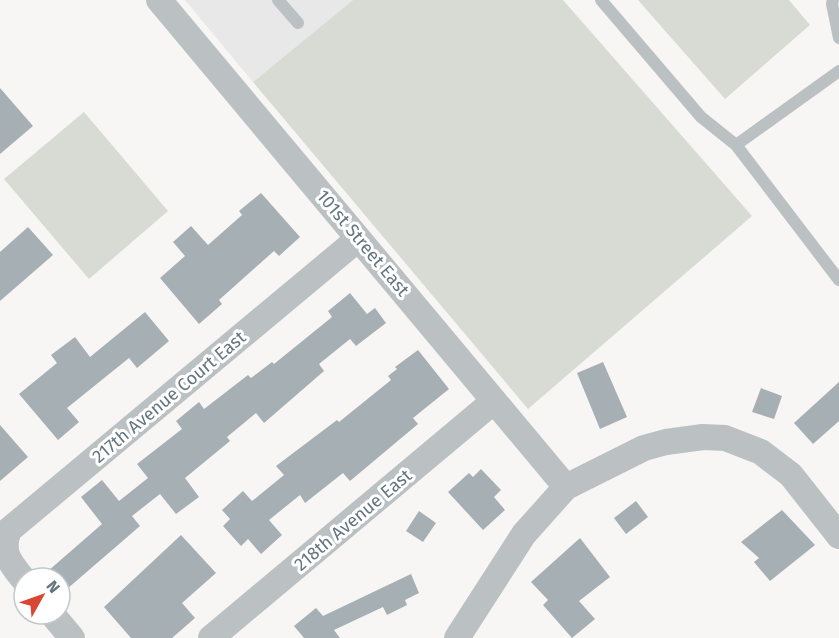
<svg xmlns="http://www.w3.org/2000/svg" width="839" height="638" font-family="'Fira Sans',sans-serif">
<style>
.built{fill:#e7e8e7}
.green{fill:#d7dbd3}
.building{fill:#a6afb3}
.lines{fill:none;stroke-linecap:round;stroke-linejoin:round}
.lane{stroke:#bbc1c3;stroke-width:12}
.street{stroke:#bbc1c3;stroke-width:26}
.labels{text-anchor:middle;stroke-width:6;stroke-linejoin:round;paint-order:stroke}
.street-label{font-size:18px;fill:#64757d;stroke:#fff}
</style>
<rect width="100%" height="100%" fill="#f7f6f4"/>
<path class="built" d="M185 0H353L253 82Z"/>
<g class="green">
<path d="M353 0H563L752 216 528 409 253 82Z"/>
<path d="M638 0H789L810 25 725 99Z"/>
<path d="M84 112 168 211 89 279 4 179Z"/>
</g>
<g class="building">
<path d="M0 88 33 126 0 154Z"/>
<path d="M261 193 300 237 279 256 274 251 219 300 222 304 199 324 160 278 185 256 173 242 191 226 208 245 242 215 239 211Z"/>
<path d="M28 227 53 255 0 301V252Z"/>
<path d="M350 293 367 314 375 308 386 323 356 346 350 339 319 364 324 371 264 423 256 413 227 437 230 441 185 478 199 497 176 514 160 494 132 516 140 526 60 595V578H40L102 524 81 497 102 480 119 501 148 478 137 464 182 429 176 421 199 402 204 409 248 375 251 378 272 362 274 364 332 317 328 311Z"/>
<path d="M145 312 169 341 137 368 129 358 67 408 79 422 58 440 19 394 57 363 51 355 75 337 90 357Z"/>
<path d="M418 350 449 389 413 418 418 424 350 481 343 473 305 503 300 495 269 520 282 535 261 554 248 539 241 546 223 526 230 519 222 510 243 491 252 501 284 475 276 466 337 420 339 422 391 380 388 376 397 369 395 367Z"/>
<path d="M603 362 627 417 600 429 577 373Z"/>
<path d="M839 382V421L813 444 794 423Z"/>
<path d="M761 388 782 396 774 419 752 412Z"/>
<path d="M0 425 28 457 0 481Z"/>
<path d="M481 469 501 490 494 497 505 510 483 530 448 492 469 473 473 477Z"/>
<path d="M636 501 648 517 626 534 614 518Z"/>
<path d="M782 510 815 545 770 581 754 562 759 558 741 542Z"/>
<path d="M419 511 436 523 423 542 406 531Z"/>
<path d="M181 535 216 573 182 603 195 618 172 638H131L104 607Z"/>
<path d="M580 538 610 577 579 601 595 619 572 638 543 605 548 600 531 582Z"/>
<path d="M411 574 419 593 405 600 407 605 387 615 383 607 334 630 340 638H304L294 626 316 608 323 616Z"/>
</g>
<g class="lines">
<g class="lane">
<path d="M278 0 298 23"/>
<path d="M601 0 701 117 736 145 839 280"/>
<path d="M833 0 832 4 839 38"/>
<path d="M736 145 839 71"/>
</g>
<g class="street">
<path d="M159 0 566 487"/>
<path d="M24 580C10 563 0 552 9 530L358 239"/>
<path d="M52 614 72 638"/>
<path d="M211 638 494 401"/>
<path d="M457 638 524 534 566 487 644 448 666 442 703 437 725 438 761 452 791 475 839 536"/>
</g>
</g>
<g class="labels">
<g class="street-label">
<text transform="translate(363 243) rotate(50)" y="6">101st Street East</text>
<text transform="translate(169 397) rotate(-40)" y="6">217th Avenue Court East</text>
<text transform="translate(353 520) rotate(-40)" y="6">218th Avenue East</text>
</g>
</g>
<g transform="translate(42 596) rotate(50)"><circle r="28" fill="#ffffff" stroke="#c1c8cb" stroke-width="1.5"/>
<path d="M0-4.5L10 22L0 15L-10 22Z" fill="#d74733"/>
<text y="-9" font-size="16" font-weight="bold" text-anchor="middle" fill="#64757d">N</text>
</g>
</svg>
